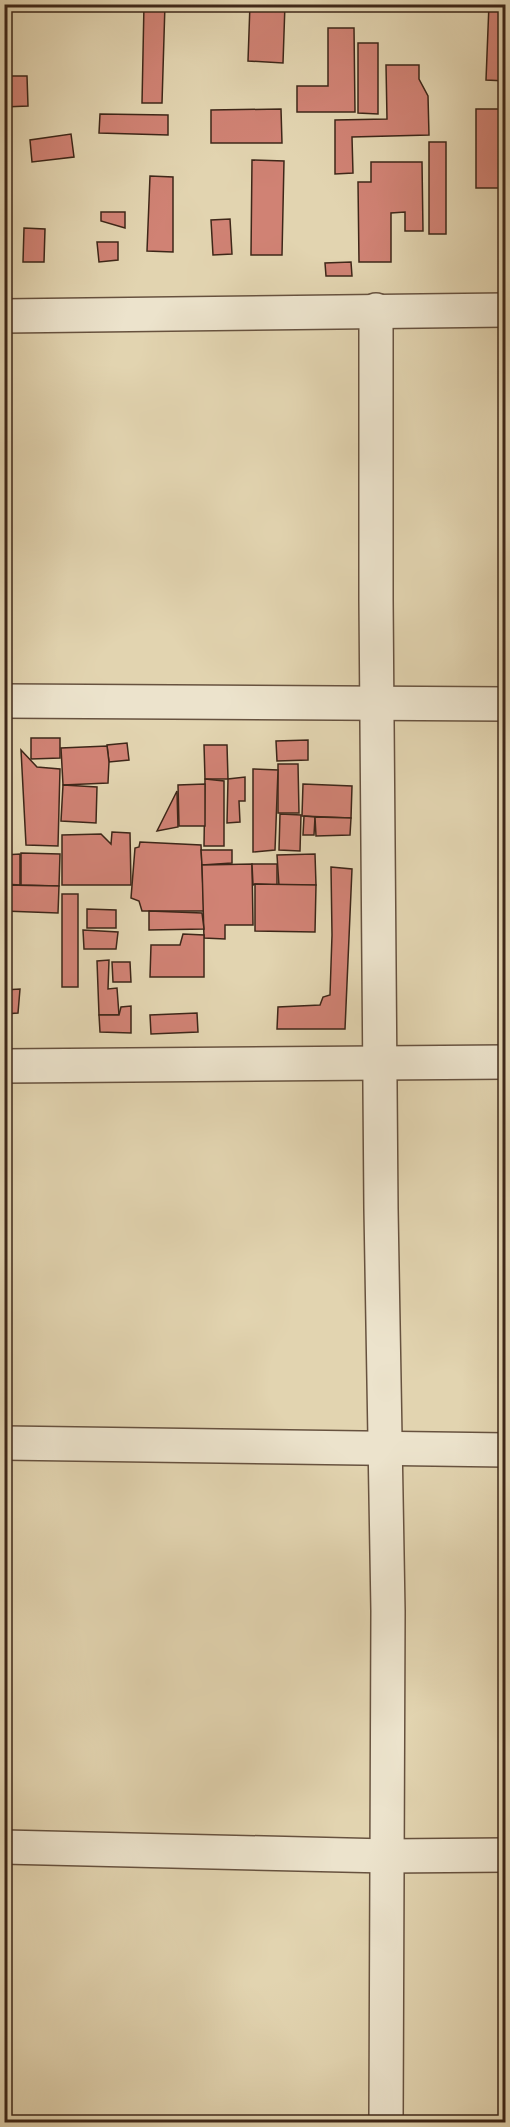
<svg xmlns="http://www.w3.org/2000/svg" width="510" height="2127" font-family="'IM FELL DW Pica',serif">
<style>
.building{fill:#d08274;stroke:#3e2719;stroke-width:1.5}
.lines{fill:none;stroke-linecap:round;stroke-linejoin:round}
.street-casing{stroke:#67523f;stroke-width:36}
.street{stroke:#ece3cc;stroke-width:33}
</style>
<rect width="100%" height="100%" fill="#e2d4b0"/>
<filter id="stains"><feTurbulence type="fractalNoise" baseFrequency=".00333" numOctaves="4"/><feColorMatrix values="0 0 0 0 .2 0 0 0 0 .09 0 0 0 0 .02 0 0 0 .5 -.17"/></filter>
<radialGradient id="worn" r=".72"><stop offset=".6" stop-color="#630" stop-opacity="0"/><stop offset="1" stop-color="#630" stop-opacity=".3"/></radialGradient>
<g class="building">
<path d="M144 4H165L162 103H142Z"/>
<path d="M250 4H285L283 63 248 61Z"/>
<path d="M489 4H506V81L486 80Z"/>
<path d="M328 28H354L355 112H297V86H328Z"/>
<path d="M358 43H378V114L358 113Z"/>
<path d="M386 65H419V79L428 96 429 135 352 137 353 173 335 174V120L387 119Z"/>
<path d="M4 76H27L28 106 4 107Z"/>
<path d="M281 109 282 143H211V110Z"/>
<path d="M476 109H506V180H503V188H476Z"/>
<path d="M100 114 168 115V135L99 133Z"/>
<path d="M71 134 74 157 32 162 30 140Z"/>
<rect x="429" y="142" width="17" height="92"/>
<path d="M252 160 284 161 282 255H251Z"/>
<path d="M371 162H422L423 231H405V212L391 213V262H359L358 182H371Z"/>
<path d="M150 176 173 177V252L147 251Z"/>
<path d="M501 203H506V260H500Z"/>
<path d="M101 212H125V228L101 221Z"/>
<path d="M230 219 232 254 213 255 211 220Z"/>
<path d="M24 228 45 229 44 262H23Z"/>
<path d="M97 242H118V260L99 262Z"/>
<path d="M351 262 352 276H326L325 263Z"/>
<path d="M31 738H60V758L31 759Z"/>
<path d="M308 740V760L277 761 276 741Z"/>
<path d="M127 743 129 760 109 762 107 745Z"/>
<path d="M204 745H227L228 779H205Z"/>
<path d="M107 746 109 762 108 783 63 785 61 748Z"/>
<path d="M21 750 37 767 60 769 58 846 26 845Z"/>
<path d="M278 764H298L299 813H278Z"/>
<path d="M253 769 278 770 275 850 253 852Z"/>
<path d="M245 777V801H239L240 822 227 823 228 779Z"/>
<path d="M205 779 224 781V846H204Z"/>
<path d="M205 784V826H179L178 785Z"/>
<path d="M303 784 352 786 351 818 302 816Z"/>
<path d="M63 785 97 787 96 823 61 821Z"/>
<path d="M177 791 178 827 157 831Z"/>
<path d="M280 814 301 815 300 851 279 850Z"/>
<path d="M304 816 315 817 314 835H303Z"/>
<path d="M315 817 351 818 350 835 316 836Z"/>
<path d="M112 832 130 833 131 885H62V835L101 834 111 844Z"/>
<path d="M140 842 201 845 204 911H142L139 901 131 898 135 848 139 847Z"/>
<path d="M201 850H232V863L202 865Z"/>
<path d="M21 853 60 854 59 886 21 885Z"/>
<path d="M20 854V885L4 884V855Z"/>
<path d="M315 854 316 885 279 886 277 855Z"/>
<path d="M252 864 253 925H225V939L204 938 202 865Z"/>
<path d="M252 864H277V885L255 884 253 885Z"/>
<path d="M331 867 352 869 345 1029H277L278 1007 320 1005 323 997 330 995 332 935Z"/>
<path d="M255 884 316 885 315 932 255 931Z"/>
<path d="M4 885 59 886 58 913 4 911Z"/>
<rect x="62" y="894" width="16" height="93"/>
<path d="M87 909 116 910V928H87Z"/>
<path d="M149 911 202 913 204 929 149 930Z"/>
<path d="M83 930 118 932 116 949H84Z"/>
<path d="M183 934 204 935V977H150L151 945H180Z"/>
<path d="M109 960 108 989 117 988 119 1015H99L97 961Z"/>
<path d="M112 962H130L131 982H113Z"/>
<path d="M20 989 18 1013 4 1014V990Z"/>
<path d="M131 1006V1033L100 1032 99 1015H119L121 1007Z"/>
<path d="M197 1013 198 1032 151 1034 150 1015Z"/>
<path d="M7 1364 10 1398 4 1399V1365Z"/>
</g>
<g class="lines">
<g class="street-casing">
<g id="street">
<path d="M376 310V600L381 1209 388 1611 386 2122"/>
<path d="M4 316 506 310"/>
<path d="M4 701 506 704"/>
<path d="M4 1066 506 1062"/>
<path d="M4 1443 506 1450"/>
<path d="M4 1847 387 1856 506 1855"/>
</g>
</g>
<use href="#street" class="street"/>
</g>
<rect width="510" height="2127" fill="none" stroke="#e2d4b0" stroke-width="24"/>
<rect x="6" y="6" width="498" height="2115" fill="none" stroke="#3e2719" stroke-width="3"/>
<rect x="12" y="12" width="486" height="2103" fill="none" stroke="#3e2719" stroke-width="1.5"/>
<rect width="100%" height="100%" filter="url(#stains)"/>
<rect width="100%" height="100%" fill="url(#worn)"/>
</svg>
